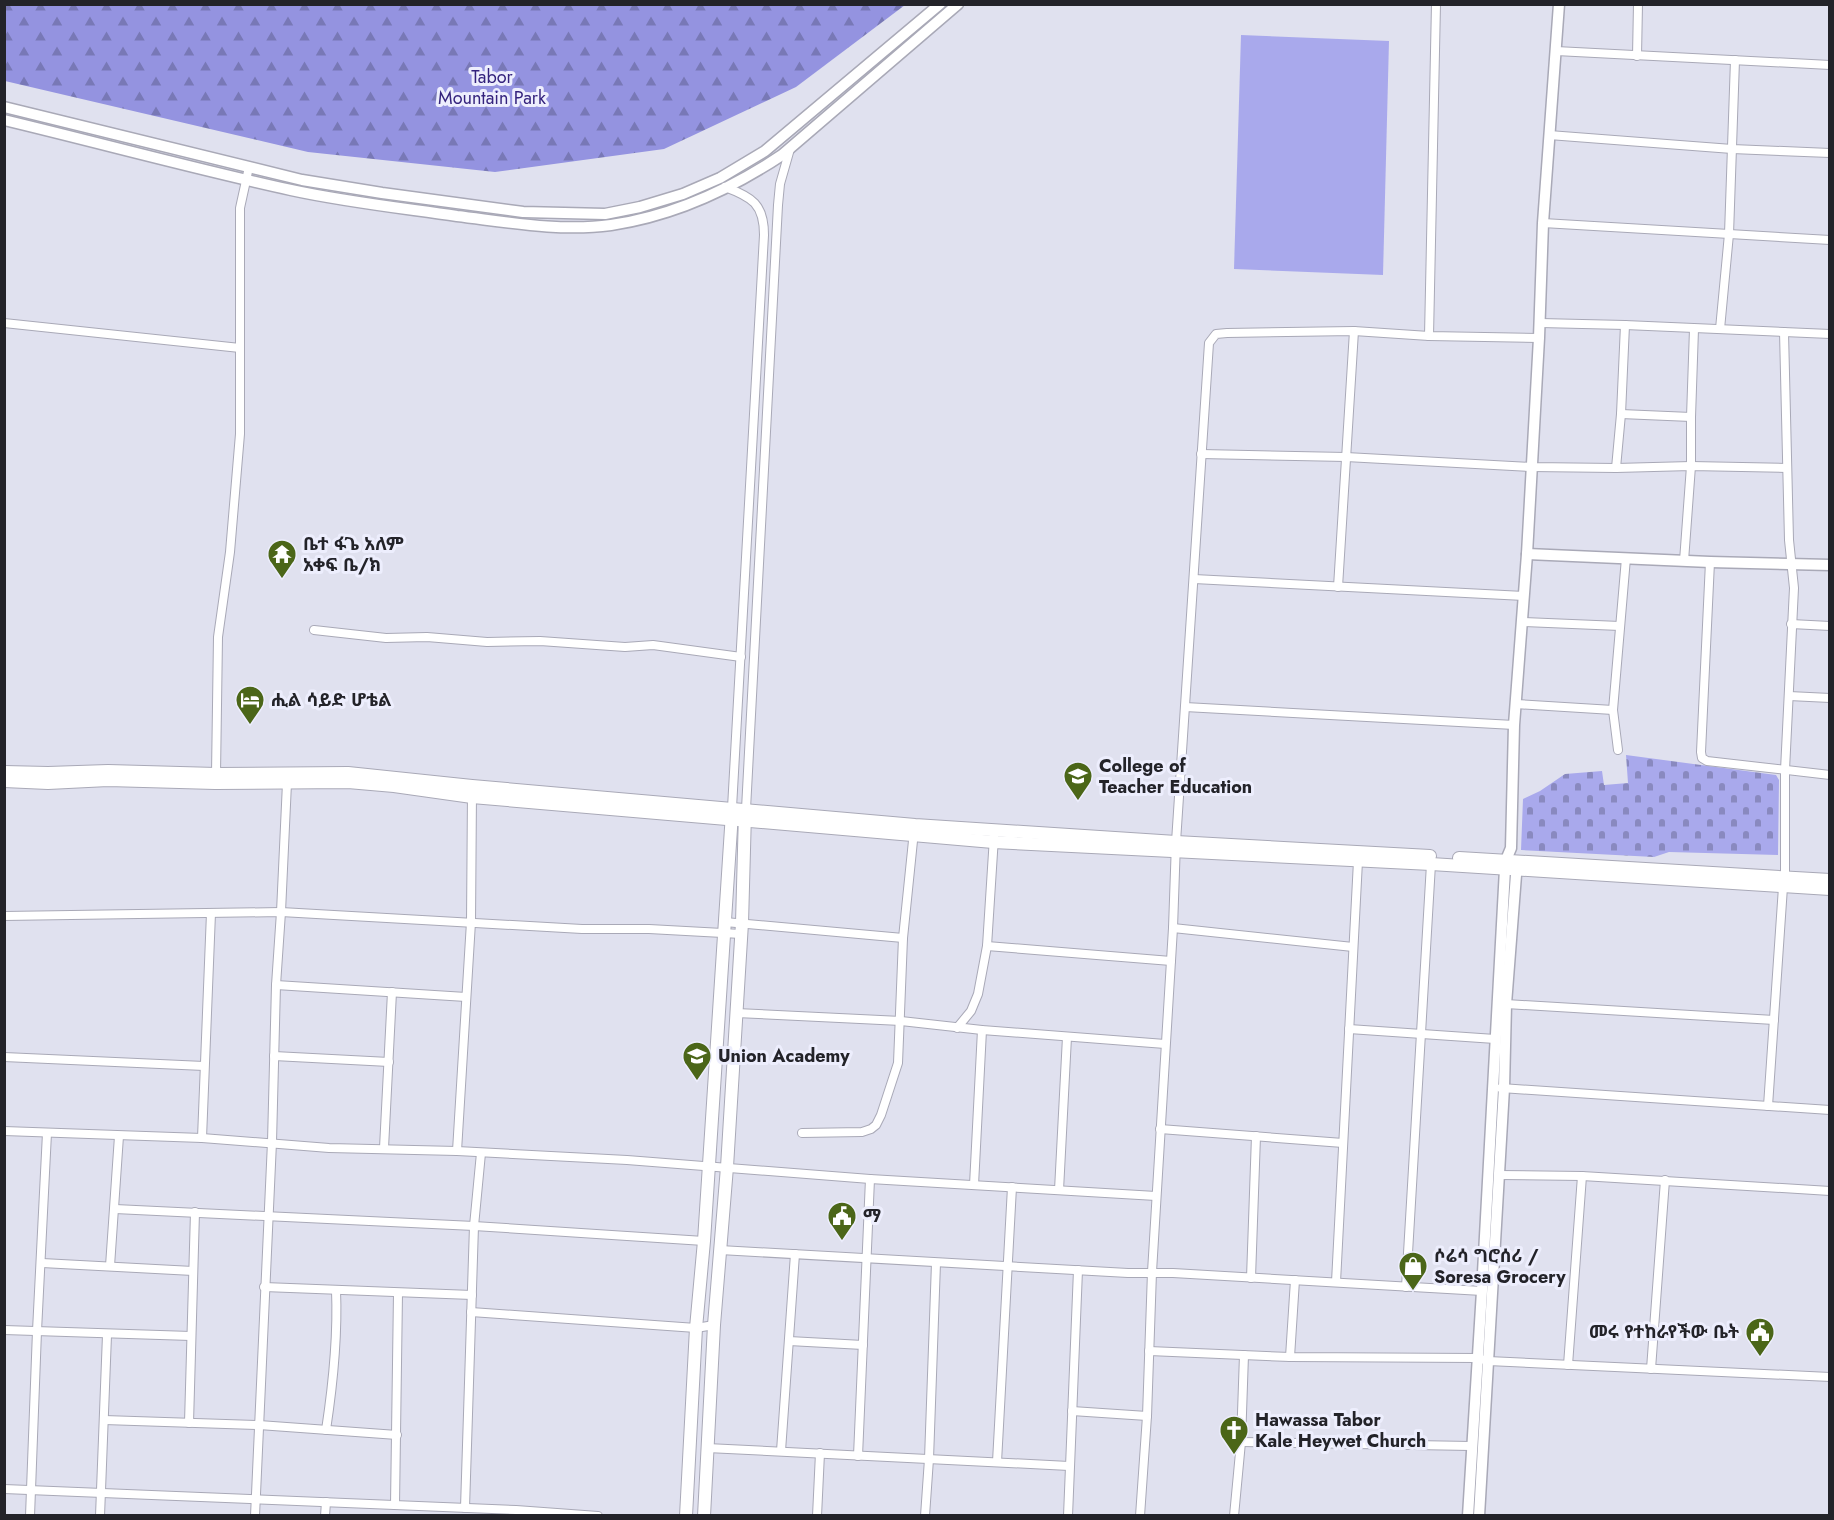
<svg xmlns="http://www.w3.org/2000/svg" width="1834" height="1520" font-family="Jost,'Noto Sans Ethiopic',sans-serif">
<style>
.green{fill:#a9a9ec}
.forest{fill:url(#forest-firs)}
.cemetery{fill:url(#cemetery-stones)}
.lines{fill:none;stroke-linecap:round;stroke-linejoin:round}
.minor-casing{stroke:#a9a9b7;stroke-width:10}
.tertiary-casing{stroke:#a9a9b7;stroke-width:13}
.secondary-casing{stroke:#a9a9b7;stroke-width:14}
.minor{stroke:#fff;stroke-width:8}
.tertiary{stroke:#fff;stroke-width:10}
.secondary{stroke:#fff;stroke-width:12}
.labels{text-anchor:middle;stroke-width:6;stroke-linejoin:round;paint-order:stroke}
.park-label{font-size:18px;fill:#34237d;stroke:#edeefd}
.poi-label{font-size:18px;font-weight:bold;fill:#232329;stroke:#edeefd;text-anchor:start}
</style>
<defs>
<pattern id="forest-firs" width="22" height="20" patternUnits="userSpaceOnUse" patternTransform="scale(1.5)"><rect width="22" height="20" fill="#9493e0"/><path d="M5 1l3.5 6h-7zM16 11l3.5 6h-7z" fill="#7878b6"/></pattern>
<pattern id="cemetery-stones" width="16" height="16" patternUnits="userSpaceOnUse" patternTransform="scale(1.5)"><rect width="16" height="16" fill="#a9a9ec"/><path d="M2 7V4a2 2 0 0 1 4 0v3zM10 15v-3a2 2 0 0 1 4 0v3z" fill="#8989bf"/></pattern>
</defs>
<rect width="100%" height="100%" fill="#e0e1ef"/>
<path class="green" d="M1241 35 1389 41 1383 275 1234 269Z"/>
<path class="forest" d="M5 4H905V5L796 87 664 149 495 172 308 152 5 81Z"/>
<path class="cemetery" d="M1626 755 1776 775 1779 780 1778 855 1669 852 1654 857 1521 850 1523 799 1540 791 1565 774 1602 771 1604 785 1628 783Z"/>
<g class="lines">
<g class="minor-casing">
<g id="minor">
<path d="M1556 51 1830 65"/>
<path d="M1637 56 1638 4"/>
<path d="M1549 135 1732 149 1830 153"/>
<path d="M725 187C752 197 764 204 764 235L732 808"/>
<path d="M1543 223 1830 240"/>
<path d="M4 323 240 348"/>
<path d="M1540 323 1625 325 1830 334"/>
<path d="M1720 329 1729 234 1735 60"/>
<path d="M1429 336 1436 4"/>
<path d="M1621 414 1691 417"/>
<path d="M1201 454 1346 457 1531 467 1616 468 1691 466 1787 468"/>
<path d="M1616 468 1621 414 1625 325"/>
<path d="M1684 561 1691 466V417L1694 329"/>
<path d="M1710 562 1701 752 1702 758 1707 761 1830 775"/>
<path d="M1194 579 1524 596"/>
<path d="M1338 587 1354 331"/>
<path d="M1522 622 1620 626"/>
<path d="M1791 624 1830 626"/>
<path d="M314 630 386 638 427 637 487 642 540 641 625 647 653 645 741 657"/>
<path d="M1789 696 1830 698"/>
<path d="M1516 704 1613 710"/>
<path d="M1185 707 1514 725"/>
<path d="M1618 750 1613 710 1626 558"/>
<path d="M216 774 218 637 230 552 240 434V208L249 167"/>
<path d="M746 809 778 205 780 184 790 149"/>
<path d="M4 916 281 912 582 929H649L741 934"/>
<path d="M725 922 903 938"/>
<path d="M1173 928 1353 947"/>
<path d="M987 946 1171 961"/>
<path d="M276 985 466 997"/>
<path d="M1506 1004 1774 1020"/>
<path d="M736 1013 901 1021 982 1030 1165 1044"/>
<path d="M957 1028 971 1011 978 994 987 946 994 837"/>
<path d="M1349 1029 1495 1039"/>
<path d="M274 1056 389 1062"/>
<path d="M4 1057 204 1066"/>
<path d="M1501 1088 1830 1110"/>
<path d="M1768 1106 1783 887 1785 877V770L1794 588 1789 540 1784 332"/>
<path d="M1160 1129 1343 1143"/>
<path d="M4 1131 202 1138 329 1148 457 1151 627 1160 870 1179 1156 1196"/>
<path d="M802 1133 862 1132 871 1129 876 1125 881 1115 898 1063 903 938 914 831"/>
<path d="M202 1138 211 913"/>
<path d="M384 1148 392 992"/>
<path d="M457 1151 471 922 472 792"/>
<path d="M1498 1175 1582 1176 1830 1191"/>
<path d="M974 1185 982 1030"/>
<path d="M1059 1190 1067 1037"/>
<path d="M115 1209 474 1226 704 1241"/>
<path d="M720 1250 1128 1273H1173L1482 1291"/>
<path d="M42 1263 193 1271"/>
<path d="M110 1266 119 1136"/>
<path d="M1251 1278 1256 1136"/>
<path d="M1336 1282 1358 861"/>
<path d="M264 1287 472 1295"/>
<path d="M1406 1287 1431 864"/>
<path d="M471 1312 696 1328 714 1325"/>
<path d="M4 1330 191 1336"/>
<path d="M789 1341 863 1345"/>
<path d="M1149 1351 1290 1357 1477 1358 1488 1361 1830 1377"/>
<path d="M1290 1357 1295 1280"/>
<path d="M1568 1365 1582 1176"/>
<path d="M1651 1369 1665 1180"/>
<path d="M1072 1411 1147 1416"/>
<path d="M104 1420 259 1425 397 1435"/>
<path d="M189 1423 195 1212"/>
<path d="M326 1430C333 1384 338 1336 336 1290"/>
<path d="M1241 1442 1471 1446"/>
<path d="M707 1448 1069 1466"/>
<path d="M781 1451 795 1254"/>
<path d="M858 1456 870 1179"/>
<path d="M997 1462 1012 1187"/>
<path d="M4 1489 516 1510 598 1516"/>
<path d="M395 1505 398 1293"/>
<path d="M465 1508 474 1226 481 1153"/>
<path d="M30 1516 37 1331 47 1133"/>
<path d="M100 1516 107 1335"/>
<path d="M255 1516 272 1142 276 985 281 912 287 783"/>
<path d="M325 1516 326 1502"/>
<path d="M817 1516 820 1453"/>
<path d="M925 1516 929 1459 936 1263"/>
<path d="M1068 1516 1078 1270"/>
<path d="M1140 1516 1147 1416 1152 1272 1173 928 1176 842 1209 343 1216 334 1227 333 1354 331 1429 336 1539 338"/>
<path d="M1234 1516 1241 1442 1244 1355"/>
</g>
</g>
<g class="tertiary-casing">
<g id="tertiary">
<path d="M4 107 302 180 382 193 523 212 605 214 640 207 683 194 720 178 765 151 940 4"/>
<path d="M4 120C100 143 195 169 291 190 346 202 402 208 457 216 507 222 560 232 611 225 672 216 731 189 782 155L958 4"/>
<path d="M1527 554 1710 562 1830 565"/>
<path d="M1468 1516 1482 1291 1505 869 1506 860 1511 848 1514 725 1527 554 1539 338 1543 223 1559 4"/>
<path d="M1479 1516 1504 1088 1506 1004 1517 862"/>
</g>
</g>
<g class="secondary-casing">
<g id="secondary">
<path d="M4 772 48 773 108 771 216 774 348 773 472 786 915 825 1176 842 1430 856"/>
<path d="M4 781 48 783 108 780 215 783 348 782 394 786 472 797 993 842 1431 864 1830 889"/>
<path d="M1459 858 1830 880"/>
<path d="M686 1516 696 1328 704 1241 732 813"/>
<path d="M704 1516 714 1325 727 1167 742 923 745 813"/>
</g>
</g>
<use href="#minor" class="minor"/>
<use href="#tertiary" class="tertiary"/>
<use href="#secondary" class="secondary"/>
</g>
<defs>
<g id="temple-pin" transform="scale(1.5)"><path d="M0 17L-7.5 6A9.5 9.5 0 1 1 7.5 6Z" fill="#4b6618" stroke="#edeefd"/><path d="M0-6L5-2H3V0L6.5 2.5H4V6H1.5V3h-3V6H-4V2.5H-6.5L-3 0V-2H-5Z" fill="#fff"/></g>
<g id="hotel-pin" transform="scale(1.5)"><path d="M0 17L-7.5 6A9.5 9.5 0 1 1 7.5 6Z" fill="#4b6618" stroke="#edeefd"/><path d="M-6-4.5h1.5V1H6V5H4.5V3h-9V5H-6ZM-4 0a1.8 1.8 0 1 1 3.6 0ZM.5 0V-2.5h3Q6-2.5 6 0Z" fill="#fff"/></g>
<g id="university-pin" transform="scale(1.5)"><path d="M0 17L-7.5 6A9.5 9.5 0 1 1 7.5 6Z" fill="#4b6618" stroke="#edeefd"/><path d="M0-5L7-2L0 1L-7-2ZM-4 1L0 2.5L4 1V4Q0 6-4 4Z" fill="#fff"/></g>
<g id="school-pin" transform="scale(1.5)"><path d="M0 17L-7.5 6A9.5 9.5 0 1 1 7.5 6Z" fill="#4b6618" stroke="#edeefd"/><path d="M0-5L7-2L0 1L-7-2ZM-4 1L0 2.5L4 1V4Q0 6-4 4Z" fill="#fff"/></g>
<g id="civic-pin" transform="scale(1.5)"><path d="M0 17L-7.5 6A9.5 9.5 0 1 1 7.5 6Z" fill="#4b6618" stroke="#edeefd"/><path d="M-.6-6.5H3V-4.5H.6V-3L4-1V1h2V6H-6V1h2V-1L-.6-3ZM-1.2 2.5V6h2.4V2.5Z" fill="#fff"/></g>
<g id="shop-pin" transform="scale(1.5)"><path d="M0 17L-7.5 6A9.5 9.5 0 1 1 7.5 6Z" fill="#4b6618" stroke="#edeefd"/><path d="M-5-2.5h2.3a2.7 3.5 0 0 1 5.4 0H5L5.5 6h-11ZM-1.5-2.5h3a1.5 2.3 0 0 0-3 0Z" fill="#fff"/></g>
<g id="church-pin" transform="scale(1.5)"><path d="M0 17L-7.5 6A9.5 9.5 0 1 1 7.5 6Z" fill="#4b6618" stroke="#edeefd"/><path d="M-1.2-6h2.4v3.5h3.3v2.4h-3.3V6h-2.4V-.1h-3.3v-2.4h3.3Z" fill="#fff"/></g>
</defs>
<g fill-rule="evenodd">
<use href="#temple-pin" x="282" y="554"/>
<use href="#hotel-pin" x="250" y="700"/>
<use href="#university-pin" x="1078" y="776"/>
<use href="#school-pin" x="697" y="1056"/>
<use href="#civic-pin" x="842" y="1216"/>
<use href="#shop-pin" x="1413" y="1266"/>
<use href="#civic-pin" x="1760" y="1332"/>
<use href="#church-pin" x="1234" y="1430"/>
</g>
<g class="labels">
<g class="park-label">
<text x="492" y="83">Tabor<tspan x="492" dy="21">Mountain Park</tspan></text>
</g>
<g class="poi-label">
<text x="303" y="550">ቤተ ፋጌ አለም<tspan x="303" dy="21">አቀፍ ቤ/ክ</tspan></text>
<text x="271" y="706">ሒል ሳይድ ሆቴል</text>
<text x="1099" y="772">College of<tspan x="1099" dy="21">Teacher Education</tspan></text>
<text x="718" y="1062">Union Academy</text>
<text x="863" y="1222">ማ</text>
<text x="1434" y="1262">ሶሬሳ ግሮሰሪ /<tspan x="1434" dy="21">Soresa Grocery</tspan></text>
<text x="1739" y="1338" text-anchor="end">መሩ የተከራየችው ቤት</text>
<text x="1255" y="1426">Hawassa Tabor<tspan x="1255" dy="21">Kale Heywet Church</tspan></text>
</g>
</g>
<rect width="1834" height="1520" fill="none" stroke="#232329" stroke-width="12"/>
</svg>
